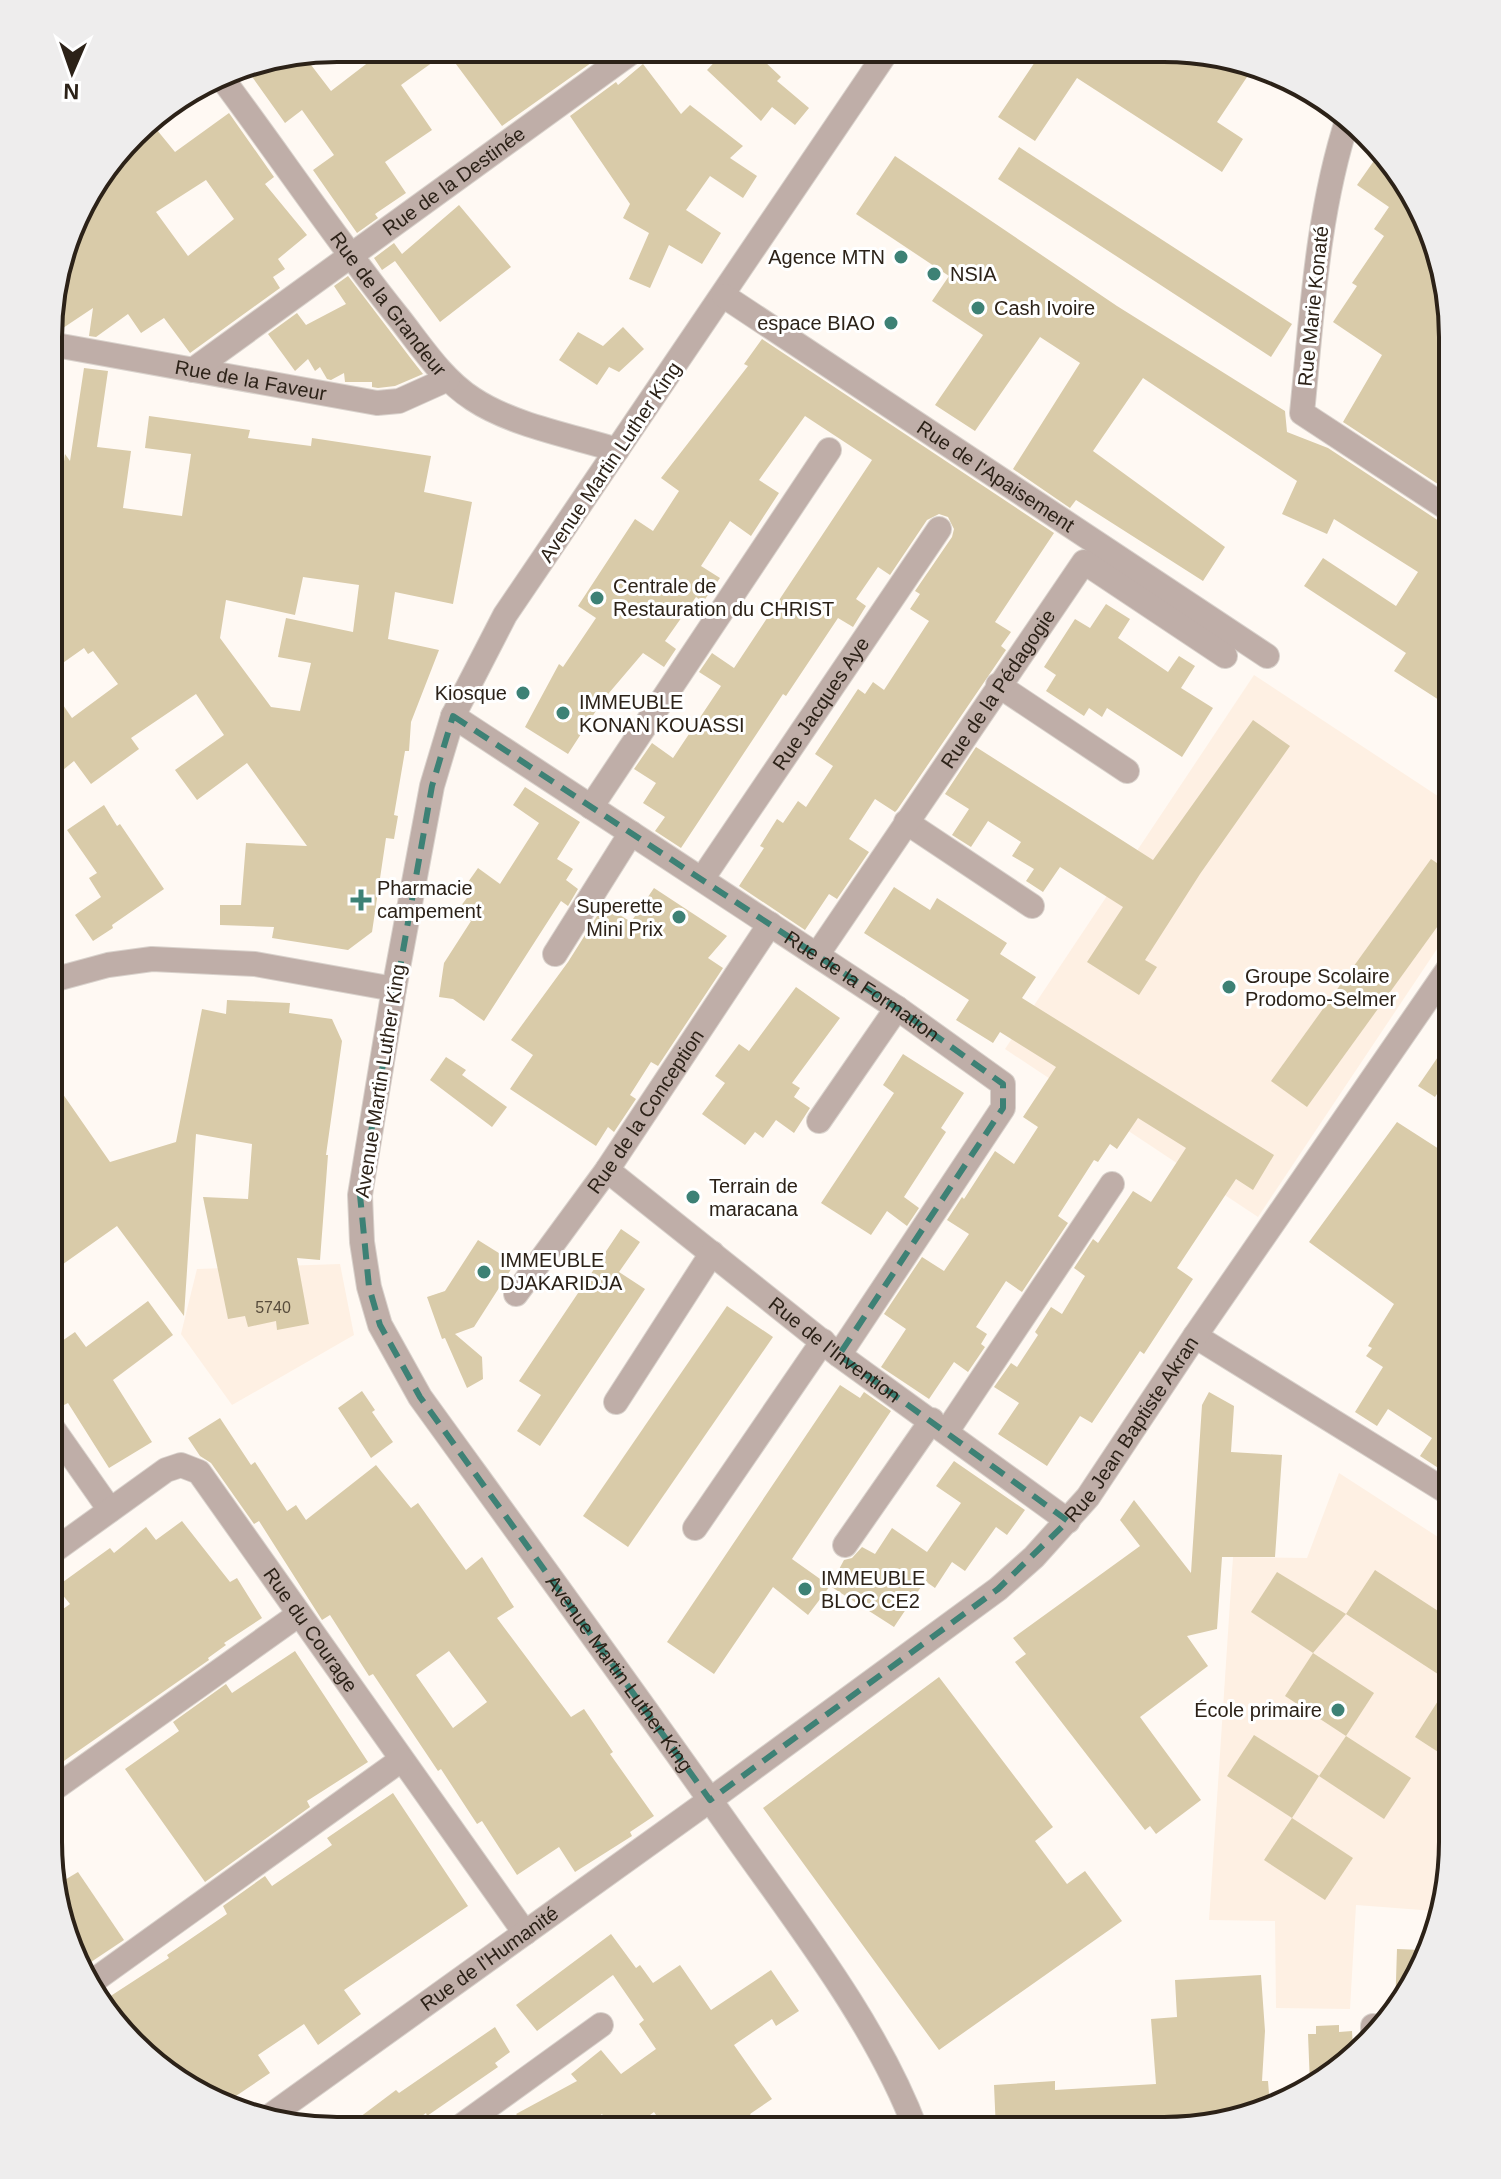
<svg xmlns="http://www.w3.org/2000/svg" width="1501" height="2179" font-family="Helvetica,sans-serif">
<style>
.built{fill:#fef0e3}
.building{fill:#d9cba9;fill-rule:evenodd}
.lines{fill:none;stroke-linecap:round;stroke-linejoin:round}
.minor-casing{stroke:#d9d2cc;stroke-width:26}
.minor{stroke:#bfaea8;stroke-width:24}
.marked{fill:none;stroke:#3d8175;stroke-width:6;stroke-dasharray:16 10;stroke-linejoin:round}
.poi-dot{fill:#3d8175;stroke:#fff;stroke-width:3}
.labels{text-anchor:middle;stroke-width:6;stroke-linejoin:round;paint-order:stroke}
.number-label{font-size:16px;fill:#574c3c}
.street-label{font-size:20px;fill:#2c2218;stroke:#fff}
.poi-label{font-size:20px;fill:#2c2218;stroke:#fff;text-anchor:start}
.rim{fill:none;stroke:#2c2218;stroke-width:4}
</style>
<rect width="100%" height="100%" fill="#fff9f3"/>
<g class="built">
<path d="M1254 675 1453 806V925L1258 1217 1005 1049Z"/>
<path d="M340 1264 354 1335 232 1405 181 1334 197 1269Z"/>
<path d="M1339 1473 1452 1546V1861L1435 1911 1356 1905 1350 2009 1276 2008 1275 1921 1209 1920 1233 1557 1307 1558Z"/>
</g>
<g class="building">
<path d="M387 48 590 49 598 58 502 126 447 52 401 85 432 130 385 162 406 193 375 214 378 218 357 233 313 170 334 155 302 110 285 123 243 64 308 53V61L331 91Z"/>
<path d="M727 49H772L763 60 781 77 777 81 809 108 795 125 772 107 761 121 707 70Z"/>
<path d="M1043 50 1202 51 1251 71 1217 122 1243 139 1222 172 1077 78 1035 141 998 117Z"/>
<path d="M643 64 681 114 690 105 743 146 730 158 757 176 743 198 710 176 686 210 721 233 702 264 669 245 650 288 629 279 649 233 623 218 630 204 570 116 616 82 618 85Z"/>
<path d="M229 113 274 177 265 184 307 235 278 259 285 269 273 277 280 288 190 353 164 318 141 333 128 314 96 337 89 336 93 308 63 328 51 310V299L87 193 140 128 147 137 157 130 175 152ZM206 180 234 219 188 256 156 212Z"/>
<path d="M1019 147 1292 324 1271 357 998 179Z"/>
<path d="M1378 155 1423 210 1451 329 1438 349 1453 361V494L1343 422 1382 355 1333 322 1357 286 1352 283 1384 236 1374 229 1389 207 1357 185Z"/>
<path d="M895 156 1117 306 1285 411 1287 432 1328 448 1445 525 1453 527V709L1394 671 1406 653 1304 586 1323 558 1396 606 1418 572 1334 519 1327 534 1282 514 1297 481 1143 378 1093 451 1225 547 1203 581 1076 500 1070 508 1013 469 1080 363 1040 337 975 431 935 405 983 335 932 301 949 276 856 214Z"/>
<path d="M459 205 511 267 440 322 395 261 382 270 374 258 394 243 402 254Z"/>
<path d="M348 276 412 360 423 374 395 386 378 388 372 387V382H345L344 373 331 380 327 379 320 367 315 371 308 359 295 371 268 334 297 313 306 325 346 304 334 286Z"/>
<path d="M623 327 644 349 619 372 609 367 597 385 559 360 578 332 603 346Z"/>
<path d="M762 339 1054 533 995 622 1011 632 1001 646 1006 650 897 810 895 812 875 799 849 839 869 852 837 899 829 894 805 930 739 886 764 848 760 846 777 819 783 823 798 801 806 807 833 766 815 754 858 689 865 694 873 682 884 690 929 621 910 609 920 594 915 591 952 537 954 529 948 517 939 514 927 520 890 575 878 567 856 599 866 606 853 627 838 618 786 696 783 694 681 848 655 831 665 817 643 803 656 783 634 769 652 743 673 758 721 686 699 672 712 653 734 668 872 460 805 416 759 480 779 493 751 536 730 521 701 566 720 578 703 602 696 597 665 641 676 649 664 667 643 653 603 700 568 754 525 727 559 664 563 667 596 618 578 606 635 519 653 531 679 491 661 478 748 366 744 364Z"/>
<path d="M84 368 108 371 97 447 131 451 123 508 182 516 191 454 145 448 149 416 250 430 248 438 311 446 312 438 431 456 424 492 472 502 453 604 395 592 388 639 439 650 411 722 409 751H405L394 815 398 816 394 839 386 838 372 932 348 950 272 938 274 927 220 925V905H241L246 843 307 846 247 763 197 800 175 770 224 735 196 694 131 738 139 749 91 784 74 761 63 770 50 753V686L72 718 118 684 93 651 88 654 84 648 50 672V566L65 454 70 461ZM303 577 359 585 353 632 286 618 278 657 311 663 300 711 271 707 220 638 226 600 295 615Z"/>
<path d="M1106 604 1130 619 1118 638 1168 672 1179 656 1195 666 1181 688 1213 708 1182 757 1107 708 1102 717 1089 708 1084 716 1046 691 1056 675 1044 667 1075 619 1090 628Z"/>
<path d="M1253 720 1290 746 1200 874 1145 960 1157 967 1139 995 1087 962 1123 907 1060 867 1043 892 1026 881 1034 869 1012 856 1021 842 988 821 971 847 952 835 969 809 945 794 976 747 1153 860Z"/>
<path d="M525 787 580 822 557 859 573 869 566 880 578 889 568 906 561 901 484 1021 453 999 439 997 444 963 471 921 457 911 473 890 466 885 478 868 500 884 539 823 513 805Z"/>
<path d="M104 805 117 826 120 824 164 889 112 925 113 928 93 941 75 915 101 897 89 878 97 873 67 830Z"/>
<path d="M1431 859 1453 874V905L1307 1107 1271 1081Z"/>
<path d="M894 887 930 910 937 898 1007 943 1000 954 1036 977 1022 998 1274 1155 1253 1190 1236 1179 1177 1268 1193 1279 1144 1354 1140 1351 1092 1423 1080 1416 1047 1466 998 1434 1019 1403 994 1387 1011 1363 1017 1367 1038 1335 1035 1332 1051 1307 1062 1314 1085 1276 1074 1268 1093 1239 1098 1243 1133 1191 1151 1202 1186 1148 1138 1118 1117 1149 1110 1144 1098 1162 1094 1160 1058 1216 1068 1223 1022 1292 1006 1281 976 1327 987 1334 981 1344 985 1347 968 1372 954 1362 929 1399 881 1367 906 1329 884 1314 922 1257 944 1271 969 1234 947 1220 962 1197 964 1199 995 1151 1014 1164 1038 1127 1023 1117 1056 1067 1000 1032 993 1043 956 1020 969 1000 864 933Z"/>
<path d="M654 888 727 936 708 958 723 968 658 1066 651 1062 630 1095 636 1099 614 1132 608 1127 596 1146 510 1089 533 1055 511 1040 568 962 604 905 631 922Z"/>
<path d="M796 987 840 1018 792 1083 800 1088 794 1097 810 1108 794 1133 776 1120 763 1138 755 1132 745 1145 702 1114 725 1083 715 1076 739 1044 749 1051Z"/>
<path d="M227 1000 290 1003 289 1013 332 1019 342 1041 326 1155H328L320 1260 297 1258 309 1324 277 1330 276 1321 248 1327 245 1316 228 1319 203 1197 248 1199 252 1144 196 1134 184 1316 117 1226 49 1274V1074L110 1162 176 1142 202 1009 226 1014Z"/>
<path d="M1453 1035V1070L1435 1097 1418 1086Z"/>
<path d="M903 1054 964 1093 941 1128 946 1132 904 1197 919 1208 907 1226 887 1211 871 1235 821 1203 894 1093 883 1085Z"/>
<path d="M446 1057 466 1070 462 1075 507 1107 492 1127 430 1080Z"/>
<path d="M1397 1122 1453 1158 1452 1477 1420 1456 1432 1438 1388 1409 1377 1426 1355 1412 1383 1367 1366 1356 1372 1348 1368 1346 1394 1304 1309 1242Z"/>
<path d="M621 1229 640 1242 619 1272 645 1289 540 1446 517 1431 541 1395 519 1381Z"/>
<path d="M478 1240 515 1263 474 1327 455 1334 482 1357 483 1379 467 1388 445 1338 442 1339 427 1297 445 1291Z"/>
<path d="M148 1301 173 1335 113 1380 152 1442 109 1468 68 1403 64 1405 49 1383V1350L75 1332 86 1347Z"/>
<path d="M727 1306 773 1337 628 1547 583 1516Z"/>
<path d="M840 1385 860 1398 864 1392 891 1411 792 1559 830 1586 808 1615 773 1587 714 1674 667 1642Z"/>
<path d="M362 1391 375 1410 372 1412 393 1442 371 1458 338 1408Z"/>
<path d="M1209 1392 1234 1406 1231 1452 1282 1455 1275 1557H1222L1217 1629 1187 1636 1208 1666 1140 1717 1201 1800 1156 1834 1150 1826 1145 1830 1015 1662 1026 1654 1013 1638 1140 1546 1120 1520 1134 1500 1191 1573 1202 1405Z"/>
<path d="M220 1418 251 1465 255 1462 287 1511 296 1505 306 1520 376 1465 411 1508 418 1503 466 1570 482 1557 514 1607 497 1618 571 1717 584 1709 613 1752 610 1754 654 1816 630 1832 632 1836 575 1872 559 1847 517 1875 482 1821 477 1824 441 1769 438 1771 373 1674 369 1676 330 1615 322 1620 259 1521 254 1524 211 1463 200 1456 188 1438ZM449 1651 487 1702 453 1728 416 1675Z"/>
<path d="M954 1461 1025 1510 1007 1535 996 1527 965 1571 952 1562 935 1588 925 1581 894 1627 830 1586 844 1560 852 1558 862 1547 875 1554 892 1528 927 1552 961 1503 936 1486Z"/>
<path d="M182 1521 230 1582 237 1578 262 1618 224 1643 226 1645 208 1658 209 1660 48 1772V1620L70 1604 56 1587 110 1548 114 1553 146 1527 156 1540Z"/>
<path d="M1375 1570 1452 1620V1761L1415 1737 1450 1682 1346 1614Z"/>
<path d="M1277 1572 1346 1614 1313 1653 1251 1612Z"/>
<path d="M295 1651 368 1762 307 1801 310 1807 205 1882 125 1769 179 1731 173 1722 226 1684 232 1693Z"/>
<path d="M1313 1653 1374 1693 1346 1736 1285 1696Z"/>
<path d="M939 1677 1053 1827 1035 1841 1067 1884 1085 1871 1122 1921 939 2050 763 1808Z"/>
<path d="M1254 1735 1319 1776 1292 1818 1227 1776Z"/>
<path d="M1346 1736 1411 1778 1384 1819 1319 1776Z"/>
<path d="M393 1793 468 1906 344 1990 361 2014 318 2045 304 2024 258 2055 270 2073 230 2100 162 2071 106 1999 169 1958 167 1955 227 1914 223 1906 265 1876 272 1886 332 1845 327 1838Z"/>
<path d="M1292 1818 1353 1858 1325 1900 1264 1860Z"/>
<path d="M78 1872 124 1940 79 1970 58 1884Z"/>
<path d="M611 1934 636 1968 640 1965 653 1983 680 1965 711 2010 771 1970 799 2011 776 2026 772 2019 734 2045 772 2099 750 2114 760 2130H666L654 2112 630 2130 613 2129 602 2114 581 2129H498L517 2115 516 2114 577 2081 571 2074 601 2050 621 2074 656 2049 639 2024 644 2020 613 1975 537 2031 516 2005Z"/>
<path d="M1397 1949 1422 1950 1404 2003 1395 2011Z"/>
<path d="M1261 1975 1265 2031 1262 2081H1268L1270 2106 1164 2131H996L994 2085 1055 2081V2090L1156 2084 1151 2019 1177 2017 1175 1980Z"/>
<path d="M1339 2025V2032L1352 2031 1353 2048 1310 2085 1308 2034H1316V2026Z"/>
<path d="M495 2027 510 2052 495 2063 498 2067 427 2116 426 2113 405 2129H344L396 2090 399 2093Z"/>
</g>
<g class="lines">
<g class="minor-casing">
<g id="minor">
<path id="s1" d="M888 50 505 615 453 716 432 786 394 989 360 1195 362 1242 369 1287 380 1325 420 1397C527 1545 634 1692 739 1841 802 1930 878 2028 916 2130"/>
<path id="s2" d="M221 77C281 157 336 240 399 318 421 346 442 379 473 399 512 425 572 436 617 450"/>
<path d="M1348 118C1317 213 1312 314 1302 413L1453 512"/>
<path id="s3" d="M724 296 1267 656"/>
<path id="s4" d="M50 344 377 403 399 401 448 379"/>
<path id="s5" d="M193 370 636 49"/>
<path d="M998 685 1127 771"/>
<path id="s6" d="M453 716 897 1008 1003 1084V1108L839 1355"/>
<path d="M591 807 829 450"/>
<path d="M906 822 1032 906"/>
<path id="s7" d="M702 879 939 529"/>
<path d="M555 954 631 833"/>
<path id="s8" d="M817 955 1084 562 1225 656"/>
<path d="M49 981 108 965 152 959 255 964 394 989"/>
<path d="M819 1121 897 1008"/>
<path id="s9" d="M607 1170 839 1355 1068 1521"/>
<path id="s10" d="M516 1294 607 1170 770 924"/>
<path d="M1195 1336 1452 1495"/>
<path d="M616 1402 712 1253"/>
<path d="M49 1423 110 1510"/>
<path d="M947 1431 1112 1184"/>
<path d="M695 1528 823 1341"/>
<path d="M845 1545 932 1420"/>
<path id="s11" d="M48 1555 166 1470 181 1465 199 1472 525 1933"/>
<path d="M48 1793 298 1615"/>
<path d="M89 1984 401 1760"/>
<path d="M1373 2026V2030"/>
<path id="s12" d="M270 2116 710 1800 998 1589 1034 1557 1088 1497 1195 1336 1453 962"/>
<path d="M457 2129 601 2025"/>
</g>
</g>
<use href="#minor" class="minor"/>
</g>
<path class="marked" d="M453 716 897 1008 1003 1084V1108L839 1355 1068 1521 998 1589 710 1800 420 1397 380 1325 369 1287 360 1195 432 786Z"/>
<g class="poi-dot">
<circle cx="901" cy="257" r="8"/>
<circle cx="934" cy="274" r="8"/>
<circle cx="978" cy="308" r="8"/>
<circle cx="891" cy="323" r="8"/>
<circle cx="597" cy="598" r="8"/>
<circle cx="523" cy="693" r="8"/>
<circle cx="563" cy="713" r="8"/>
<path d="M357 888h8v8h8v8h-8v8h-8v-8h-8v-8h8z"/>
<circle cx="679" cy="917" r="8"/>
<circle cx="1229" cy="987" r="8"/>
<circle cx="693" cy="1197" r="8"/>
<circle cx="484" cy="1272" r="8"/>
<circle cx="805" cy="1589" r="8"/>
<circle cx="1338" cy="1710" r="8"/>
</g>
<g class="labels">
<g class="number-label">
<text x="273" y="1313">5740</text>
</g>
<g class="street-label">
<text dy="7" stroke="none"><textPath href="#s5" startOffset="322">Rue de la Destinée</textPath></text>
<text dy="7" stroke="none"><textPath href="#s2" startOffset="282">Rue de la Grandeur</textPath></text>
<text transform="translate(1313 306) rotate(-84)" y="7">Rue Marie Konaté</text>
<text dy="7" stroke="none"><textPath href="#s4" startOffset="204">Rue de la Faveur</textPath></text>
<text transform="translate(610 462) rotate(-56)" y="7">Avenue Martin Luther King</text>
<text dy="7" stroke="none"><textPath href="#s3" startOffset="326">Rue de l'Apaisement</textPath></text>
<text dy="7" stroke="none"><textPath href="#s8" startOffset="322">Rue de la Pédagogie</textPath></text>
<text dy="7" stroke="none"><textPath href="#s7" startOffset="212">Rue Jacques Aye</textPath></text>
<text dy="7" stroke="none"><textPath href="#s6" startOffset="490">Rue de la Formation</textPath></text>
<text transform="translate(380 1081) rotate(-81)" y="7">Avenue Martin Luther King</text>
<text dy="7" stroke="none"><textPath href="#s10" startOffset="224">Rue de la Conception</textPath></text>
<text dy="7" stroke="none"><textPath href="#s9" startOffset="290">Rue de l'Invention</textPath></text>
<text dy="7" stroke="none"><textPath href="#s12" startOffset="1108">Rue Jean Baptiste Akran</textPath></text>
<text dy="7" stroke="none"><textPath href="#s11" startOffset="374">Rue du Courage</textPath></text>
<text dy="7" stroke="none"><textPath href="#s1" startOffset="1840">Avenue Martin Luther King</textPath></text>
<text dy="7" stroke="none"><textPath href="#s12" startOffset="270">Rue de l'Humanité</textPath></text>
</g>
<g class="poi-label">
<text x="885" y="264" text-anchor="end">Agence MTN</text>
<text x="950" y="281">NSIA</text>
<text x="994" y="315">Cash Ivoire</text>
<text x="875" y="330" text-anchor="end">espace BIAO</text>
<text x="613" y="593">Centrale de<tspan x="613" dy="23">Restauration du CHRIST</tspan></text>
<text x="507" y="700" text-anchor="end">Kiosque</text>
<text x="579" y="709">IMMEUBLE<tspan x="579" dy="23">KONAN KOUASSI</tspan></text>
<text x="377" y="895">Pharmacie<tspan x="377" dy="23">campement</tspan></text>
<text x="663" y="913" text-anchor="end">Superette<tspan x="663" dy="23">Mini Prix</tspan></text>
<text x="1245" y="983">Groupe Scolaire<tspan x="1245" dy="23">Prodomo-Selmer</tspan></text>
<text x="709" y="1193">Terrain de<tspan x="709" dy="23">maracana</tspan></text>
<text x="500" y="1267">IMMEUBLE<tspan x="500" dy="23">DJAKARIDJA</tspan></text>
<text x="821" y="1585">IMMEUBLE<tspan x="821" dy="23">BLOC CE2</tspan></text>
<text x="1322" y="1717" text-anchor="end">École primaire</text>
</g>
</g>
<path d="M0 0H1501V2179H0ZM337 62H1164A275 275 0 0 1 1439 337V1842A275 275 0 0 1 1164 2117H337A275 275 0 0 1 62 1842V337A275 275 0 0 1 337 62Z" fill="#eeeded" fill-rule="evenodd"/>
<path class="rim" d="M337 62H1164A275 275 0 0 1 1439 337V1842A275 275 0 0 1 1164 2117H337A275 275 0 0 1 62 1842V337A275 275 0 0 1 337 62Z"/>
<g transform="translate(72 72) rotate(182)" stroke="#ffffff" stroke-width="6" paint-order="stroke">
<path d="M0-6L14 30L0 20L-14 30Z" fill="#2c2218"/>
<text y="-12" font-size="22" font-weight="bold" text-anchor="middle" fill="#2c2218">N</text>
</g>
</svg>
